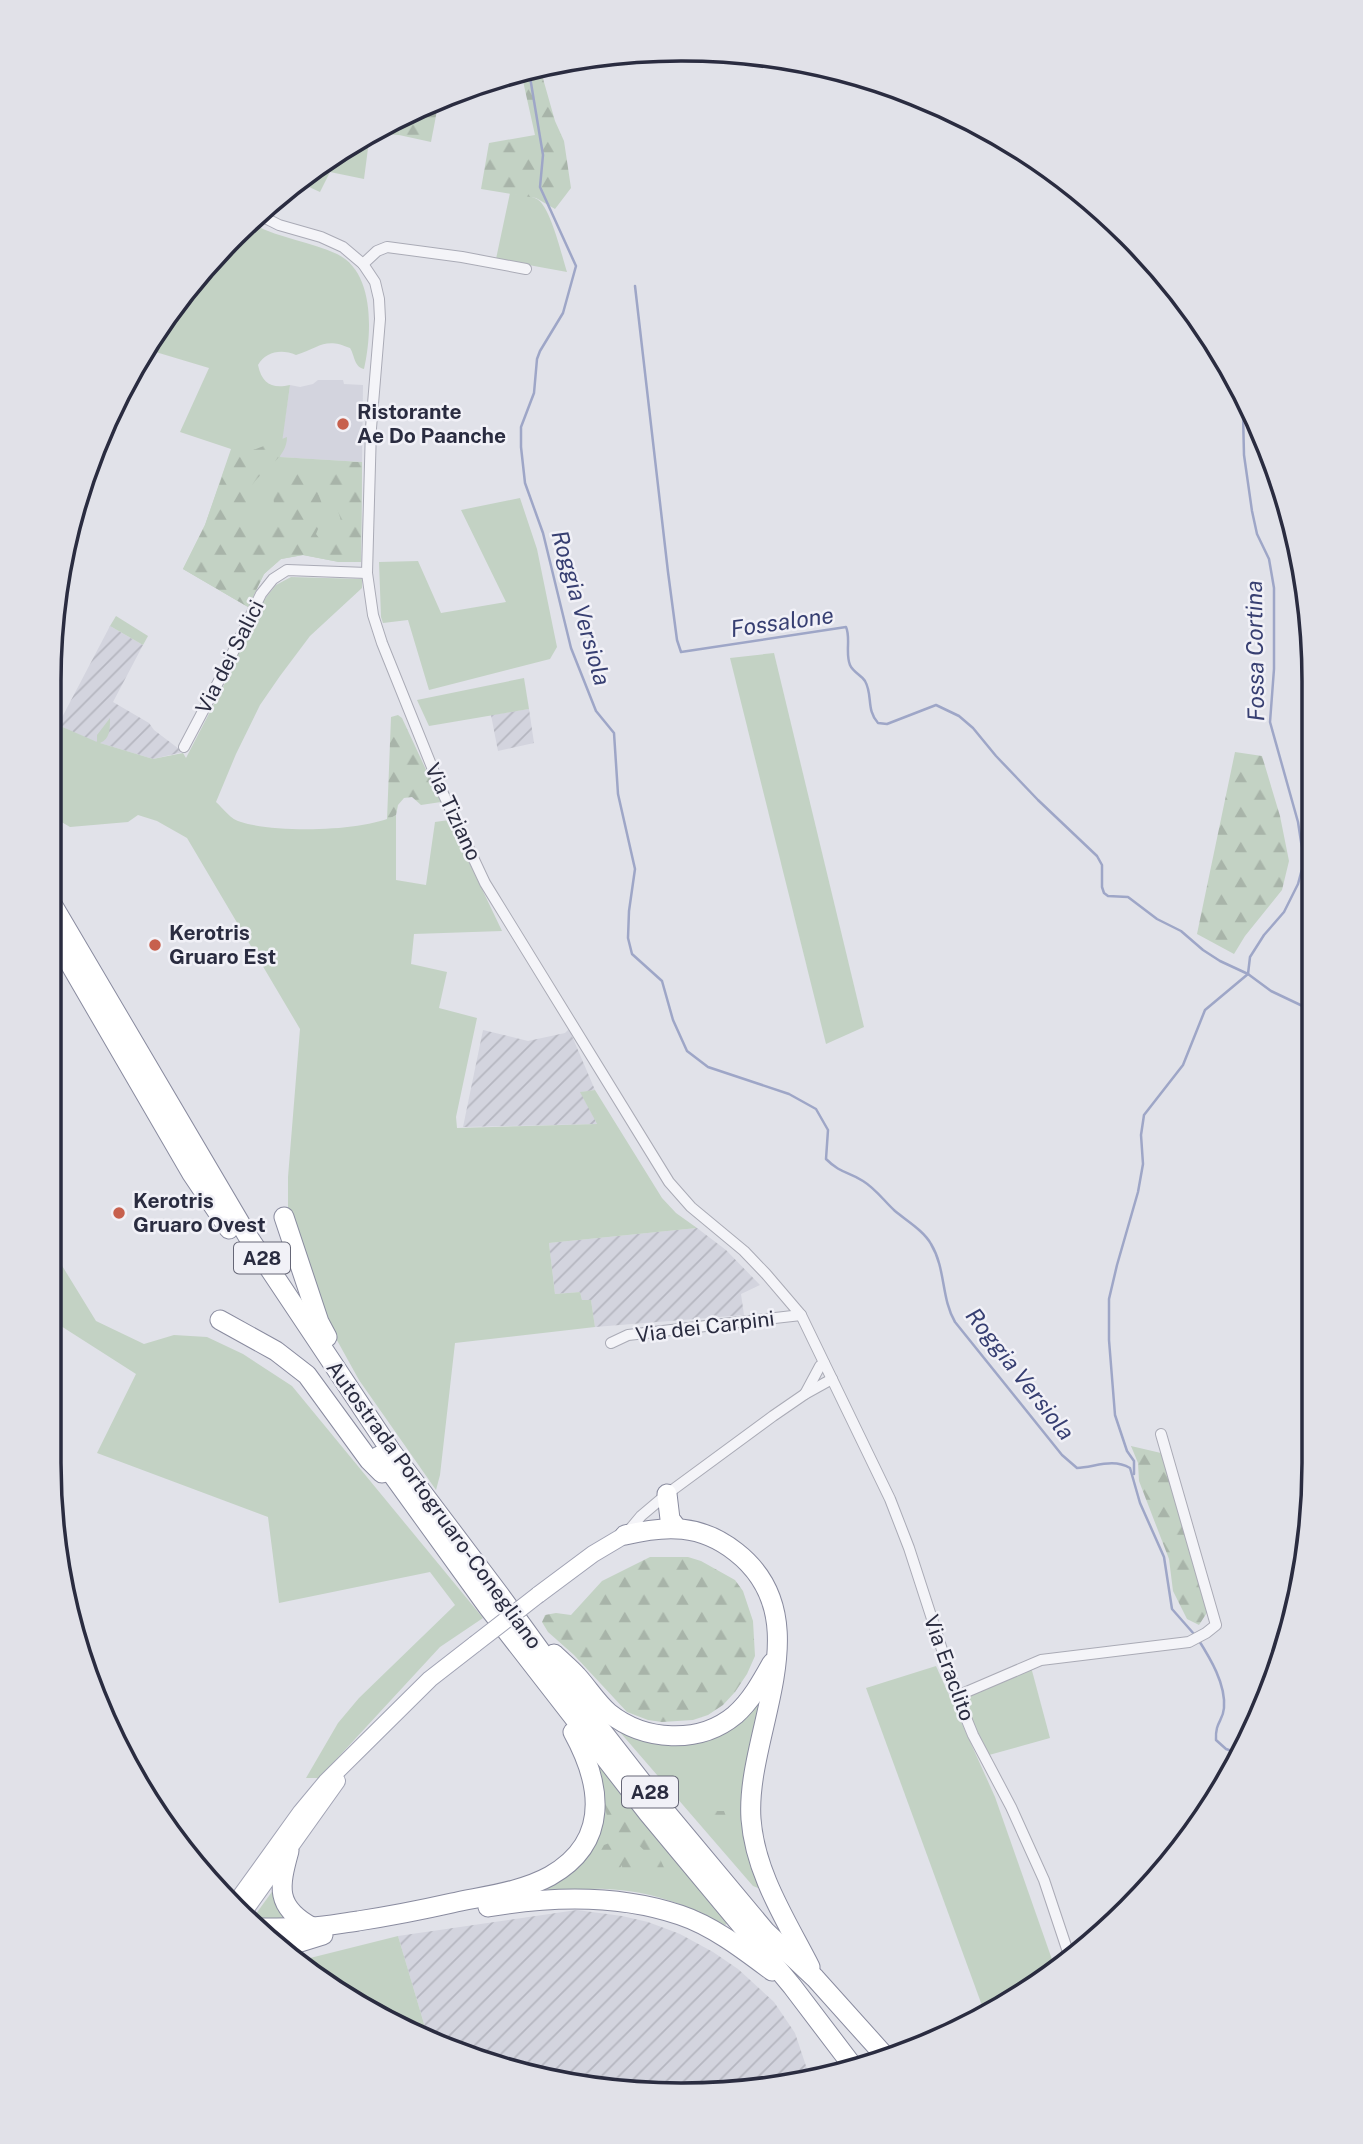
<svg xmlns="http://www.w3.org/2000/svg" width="1363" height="2144" font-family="'Public Sans',sans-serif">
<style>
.built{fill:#d3d4de}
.industrial{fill:url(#industrial-furrows)}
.green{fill:#c3d2c4}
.forest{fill:url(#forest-firs)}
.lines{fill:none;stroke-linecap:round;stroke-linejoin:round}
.stream{stroke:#9ea6c7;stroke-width:2.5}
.minor-casing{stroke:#aaabb6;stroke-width:12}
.primary-casing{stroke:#a1a3b4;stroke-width:18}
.motorway-casing{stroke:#898b9f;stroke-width:21}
.minor{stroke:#f4f4f8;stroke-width:10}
.primary{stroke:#fff;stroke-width:16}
.motorway{stroke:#fff;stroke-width:19}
.primary-bridge-casing{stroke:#a1a3b4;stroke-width:18;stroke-linecap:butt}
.primary-bridge{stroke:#fff;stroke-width:16}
.poi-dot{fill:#c7604d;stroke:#f1f1f7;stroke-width:2.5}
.labels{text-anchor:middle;stroke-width:5;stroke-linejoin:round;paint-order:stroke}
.shield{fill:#f1f1f7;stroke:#666777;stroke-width:2}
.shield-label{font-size:19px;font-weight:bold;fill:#2a2c40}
.poi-label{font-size:21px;font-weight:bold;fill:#2a2c40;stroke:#f1f1f7;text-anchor:start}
.street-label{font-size:21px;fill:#2a2c40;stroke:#f1f1f7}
.water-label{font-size:23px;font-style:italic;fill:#373f72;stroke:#f1f1f7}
.rim{fill:none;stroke:#2a2c40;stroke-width:3.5}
</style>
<defs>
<pattern id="industrial-furrows" width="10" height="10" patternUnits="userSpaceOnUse" patternTransform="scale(1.75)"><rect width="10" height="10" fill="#d3d4de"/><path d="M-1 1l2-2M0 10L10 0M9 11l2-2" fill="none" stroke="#b5b6c0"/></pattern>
<pattern id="forest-firs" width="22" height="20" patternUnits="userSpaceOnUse" patternTransform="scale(1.75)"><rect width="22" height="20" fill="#c3d2c4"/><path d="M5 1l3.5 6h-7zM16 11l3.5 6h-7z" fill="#a8b4a9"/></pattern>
</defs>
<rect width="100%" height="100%" fill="#e1e2e9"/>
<path class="built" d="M318 380H343L344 384 363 385 362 462 279 457 290 385 300 387 313 384Z"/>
<g class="industrial">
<path d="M110 626 143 645 113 702 149 723 154 730 183 752 153 759 93 741 58 725Z"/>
<path d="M529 709 534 743 498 751 491 715Z"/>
<path d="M569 1029 595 1090 581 1092 597 1124 463 1127 483 1030 528 1041 565 1033Z"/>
<path d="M697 1228 726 1250 760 1285 741 1294 744 1315 595 1327 591 1300H582L580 1292 555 1294 549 1243Z"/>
<path d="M577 1910 622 1916 648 1922 680 1934 713 1952 738 1969 774 2002 795 2033 810 2078 681 2095 478 2061 427 2034 398 1936Z"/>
</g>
<g class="green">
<path d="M402 117 399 135 370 133 364 179 330 172 320 192 298 182 366 134Z"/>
<path d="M510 193C518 195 530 195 537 199 551 207 562 257 567 272L496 259Z"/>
<path d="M249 222C277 238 309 241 337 254 375 272 372 334 364 369 354 367 355 356 350 348 325 337 320 347 296 355 282 349 266 351 258 365 262 384 272 389 290 385L280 457 362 462 361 562H339L303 555 281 559 264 574 248 607 183 569 205 525 231 449 180 432 209 368 149 350 180 296Z"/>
<path d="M520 498 537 549 557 647 550 659 429 690 408 620 383 623 381 617 379 562 418 561 441 613 506 602 461 510Z"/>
<path d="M291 577 362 579V588L310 636 280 676 260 705 236 754 216 802C223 808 231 820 241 822 275 833 365 832 396 815V880L426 885 435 822 449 820 502 931 414 934 411 964 447 972 439 1008 477 1018 456 1117 457 1128 597 1124 580 1092 595 1090 662 1198 676 1213 697 1228 549 1243 555 1294 580 1292 582 1300H591L595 1327 455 1343 440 1475 436 1490 359 1380 328 1324 290 1216 288 1207V1177L300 1029 187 838 157 821 138 815 128 822 70 827 53 817 54 738 58 725 97 742V735L110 718C110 729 110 739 100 743L153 759 183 753 186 758 227 679 260 605 276 585Z"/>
<path d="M116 616 148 636 143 645 110 626Z"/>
<path d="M774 653 864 1027 826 1044 730 658Z"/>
<path d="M524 678 529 709 429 726 417 700Z"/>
<path d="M50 1246 96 1321 144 1344 174 1335 207 1337 243 1354 292 1386 483 1618 440 1647 319 1778H306L338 1723 359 1698 455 1605 430 1572 279 1603 268 1517 97 1453 136 1374 50 1319Z"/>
<path d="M936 1666 995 1797 1055 1968 1033 1988 984 2011 866 1688Z"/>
<path d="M1031 1667 1050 1738 989 1755 962 1700 966 1695Z"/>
<path d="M762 1692 754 1743 758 1888 753 1886 619 1731 628 1728 689 1738Z"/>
<path d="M591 1756 731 1921 725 1925C684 1904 652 1891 605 1889 586 1888 564 1893 545 1889L583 1856Z"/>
<path d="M274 1889 288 1919 255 1920 253 1918Z"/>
<path d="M398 1936 427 2034 294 1962Z"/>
</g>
<g class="forest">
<path d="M540 68 555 121 564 141 571 188 555 209 536 198 481 189 489 143 535 135 521 72Z"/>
<path d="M439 100 431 142 399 135 402 117Z"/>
<path d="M287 437C287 460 260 469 250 489 248 493 248 500 247 505 246 517 245 521 252 531L279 524C280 513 277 513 274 503 271 488 280 478 289 468L303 467 319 471 321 481 318 493 325 512 316 534 325 546 342 542C346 518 331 501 326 480L333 471 341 470 349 462H362L361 562H339L303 555 281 559 264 574 248 607 183 569 205 525 230 454 240 455Z"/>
<path d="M398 715 402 718 441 802 421 805 412 797 404 798 398 805 396 815 387 820 391 717Z"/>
<path d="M1235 752 1262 756 1280 816 1289 861 1282 890 1245 936 1234 954 1197 934Z"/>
<path d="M1131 1446 1161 1453 1208 1611 1199 1625 1187 1619 1173 1591 1169 1559 1139 1481 1138 1463Z"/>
<path d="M650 1557H688L701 1561 735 1580 743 1591 753 1621 755 1656 747 1674 735 1692 723 1705 708 1715 693 1720 662 1722 648 1720 627 1712 574 1655 548 1632 542 1622 545 1615 556 1613 571 1615 602 1581Z"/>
<path d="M614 1800 622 1815 652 1842 669 1878 662 1882 654 1878C648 1859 650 1851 631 1840L636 1881C627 1879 622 1875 622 1865 617 1873 612 1875 602 1873L594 1863 604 1845 612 1842 611 1829 603 1802Z"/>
<path d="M715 1811H724L734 1838 733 1844H729L725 1830 711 1819 707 1814Z"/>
</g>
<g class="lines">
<g class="stream">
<path d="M529 71 543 155 540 187 576 266 563 313 540 351 537 359 534 393 521 427V447L525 483 543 533 571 648 596 711 614 733 618 794 635 869 629 911 628 938 632 954 662 981 673 1020 687 1051 708 1067 789 1094 816 1109 828 1130 826 1159C841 1174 848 1171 863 1181 876 1189 884 1201 895 1211 907 1221 924 1231 931 1244 946 1269 941 1298 955 1322L1062 1455 1077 1468C1095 1467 1113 1458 1130 1468L1140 1503 1164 1557 1172 1609 1194 1634"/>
<path d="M635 286 668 572 677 640 681 652 846 627C851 638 845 653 850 665 853 672 861 675 865 681 873 695 866 710 878 723L887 724 936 705 959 716 973 728 996 756 1038 800 1097 856 1102 865V887L1104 893 1108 896 1128 897 1157 919 1181 931 1203 950 1220 961 1248 974 1271 991 1311 1010"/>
<path d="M1246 397 1243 414 1244 455 1252 511 1257 534 1269 559 1274 588V669L1270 722 1298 822 1302 848V869L1298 884 1284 912 1264 935 1250 957 1248 974"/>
<path d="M1134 1474V1461L1127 1451 1115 1415 1109 1340V1299L1117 1265 1138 1192 1143 1164 1141 1135 1144 1115 1183 1065 1205 1010 1248 974"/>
<path d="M1198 1639C1210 1658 1226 1684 1224 1708 1223 1721 1215 1722 1216 1740L1226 1749 1238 1753"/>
</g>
<g class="minor-casing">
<g id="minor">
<path d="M257 214 279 225 321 237 343 247 363 264 375 282 379 299 380 319 371 428 367 573 373 615 382 643 440 787 485 883 669 1182 691 1207 744 1251 766 1274 801 1315 890 1499 909 1548 957 1696 973 1735 1011 1807 1044 1880 1069 1955"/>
<path d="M363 264 377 251 387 247 462 257 526 269"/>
<path d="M184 747 222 675 261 594 273 579 287 570 367 573"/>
<path d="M611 1343 628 1335 801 1315"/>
<path d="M805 1394 820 1366 824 1363"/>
<path d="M626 1534 641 1516 667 1494 773 1416 805 1394 832 1379"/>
<path d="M957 1696 1041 1660 1189 1642 1206 1633 1216 1625 1161 1434"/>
</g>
</g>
<g class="primary-casing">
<g id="primary">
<path d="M538 1595 593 1554 625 1535"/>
<path d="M237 1901 301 1812 326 1782 430 1679 475 1644"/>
<path d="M245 1910 337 1781"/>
</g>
</g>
<g class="motorway-casing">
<g id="motorway">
<path d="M52 904 247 1235 391 1451 499 1594 549 1663 655 1799 766 1932 815 1978 885 2056"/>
<path d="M52 933 192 1174 229 1229"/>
<path d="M284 1217 319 1322 327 1337"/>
<path d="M220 1320 276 1351 307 1375 369 1460 382 1473"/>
<path d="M379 1456 488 1607 648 1813 792 1986 855 2069"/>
<path d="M667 1494 670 1519 677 1528"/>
<path d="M625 1535C666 1525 701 1524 736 1552 823 1620 745 1733 751 1819 755 1873 786 1920 810 1967"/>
<path d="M554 1654C561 1661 570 1668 577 1676 588 1688 597 1703 609 1713 644 1741 699 1745 735 1715 751 1701 762 1681 772 1663"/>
<path d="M289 1851C279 1887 275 1907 312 1927"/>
<path d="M488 1907C551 1896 618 1894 680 1915 713 1926 744 1950 772 1971"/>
<path d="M262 1928C278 1928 294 1928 310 1927 326 1927 342 1923 358 1921 390 1916 421 1910 452 1903 484 1896 521 1892 550 1876 610 1842 602 1785 573 1732"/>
<path d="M281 1948 323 1935"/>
</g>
</g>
<use href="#minor" class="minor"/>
<use href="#primary" class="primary"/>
<use href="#motorway" class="motorway"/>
<g class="primary-bridge-casing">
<path id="primary-bridge" d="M475 1644 538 1595"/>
</g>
<use href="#primary-bridge" class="primary-bridge"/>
</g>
<g class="poi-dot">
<circle cx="343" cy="424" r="7"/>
<circle cx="155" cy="945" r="7"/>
<circle cx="119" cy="1213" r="7"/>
</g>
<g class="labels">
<g class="shield">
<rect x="234" y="1242.5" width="56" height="31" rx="5"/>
<rect x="622" y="1776.5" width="56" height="31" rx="5"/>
</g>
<g class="shield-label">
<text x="262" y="1265">A28</text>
<text x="650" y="1799">A28</text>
</g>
<g class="poi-label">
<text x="357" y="419">Ristorante<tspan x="357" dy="24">Ae Do Paanche</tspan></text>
<text x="169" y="940">Kerotris<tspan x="169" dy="24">Gruaro Est</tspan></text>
<text x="133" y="1208">Kerotris<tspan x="133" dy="24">Gruaro Ovest</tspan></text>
</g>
<g class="street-label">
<text transform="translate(230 657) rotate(-63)" y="7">Via dei Salici</text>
<text transform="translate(453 812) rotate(65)" y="7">Via Tiziano</text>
<text transform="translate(705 1327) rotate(-7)" y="7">Via dei Carpini</text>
<text transform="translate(434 1505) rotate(54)" y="7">Autostrada Portogruaro-Conegliano</text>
<text transform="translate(949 1668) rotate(70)" y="7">Via Eraclito</text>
</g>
<g class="water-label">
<text transform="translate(581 608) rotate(74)" y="8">Roggia Versiola</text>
<text transform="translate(782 622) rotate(-8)" y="8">Fossalone</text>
<text transform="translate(1255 651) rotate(-91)" y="8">Fossa Cortina</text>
<text transform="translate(1020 1374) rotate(52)" y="8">Roggia Versiola</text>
</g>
</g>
<path d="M0 0H1363V2144H0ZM681 61H682A620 620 0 0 1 1302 681V1463A620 620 0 0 1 682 2083H681A620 620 0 0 1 61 1463V681A620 620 0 0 1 681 61Z" fill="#e1e1e8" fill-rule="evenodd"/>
<path class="rim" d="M681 61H682A620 620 0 0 1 1302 681V1463A620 620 0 0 1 682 2083H681A620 620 0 0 1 61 1463V681A620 620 0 0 1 681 61Z"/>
</svg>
